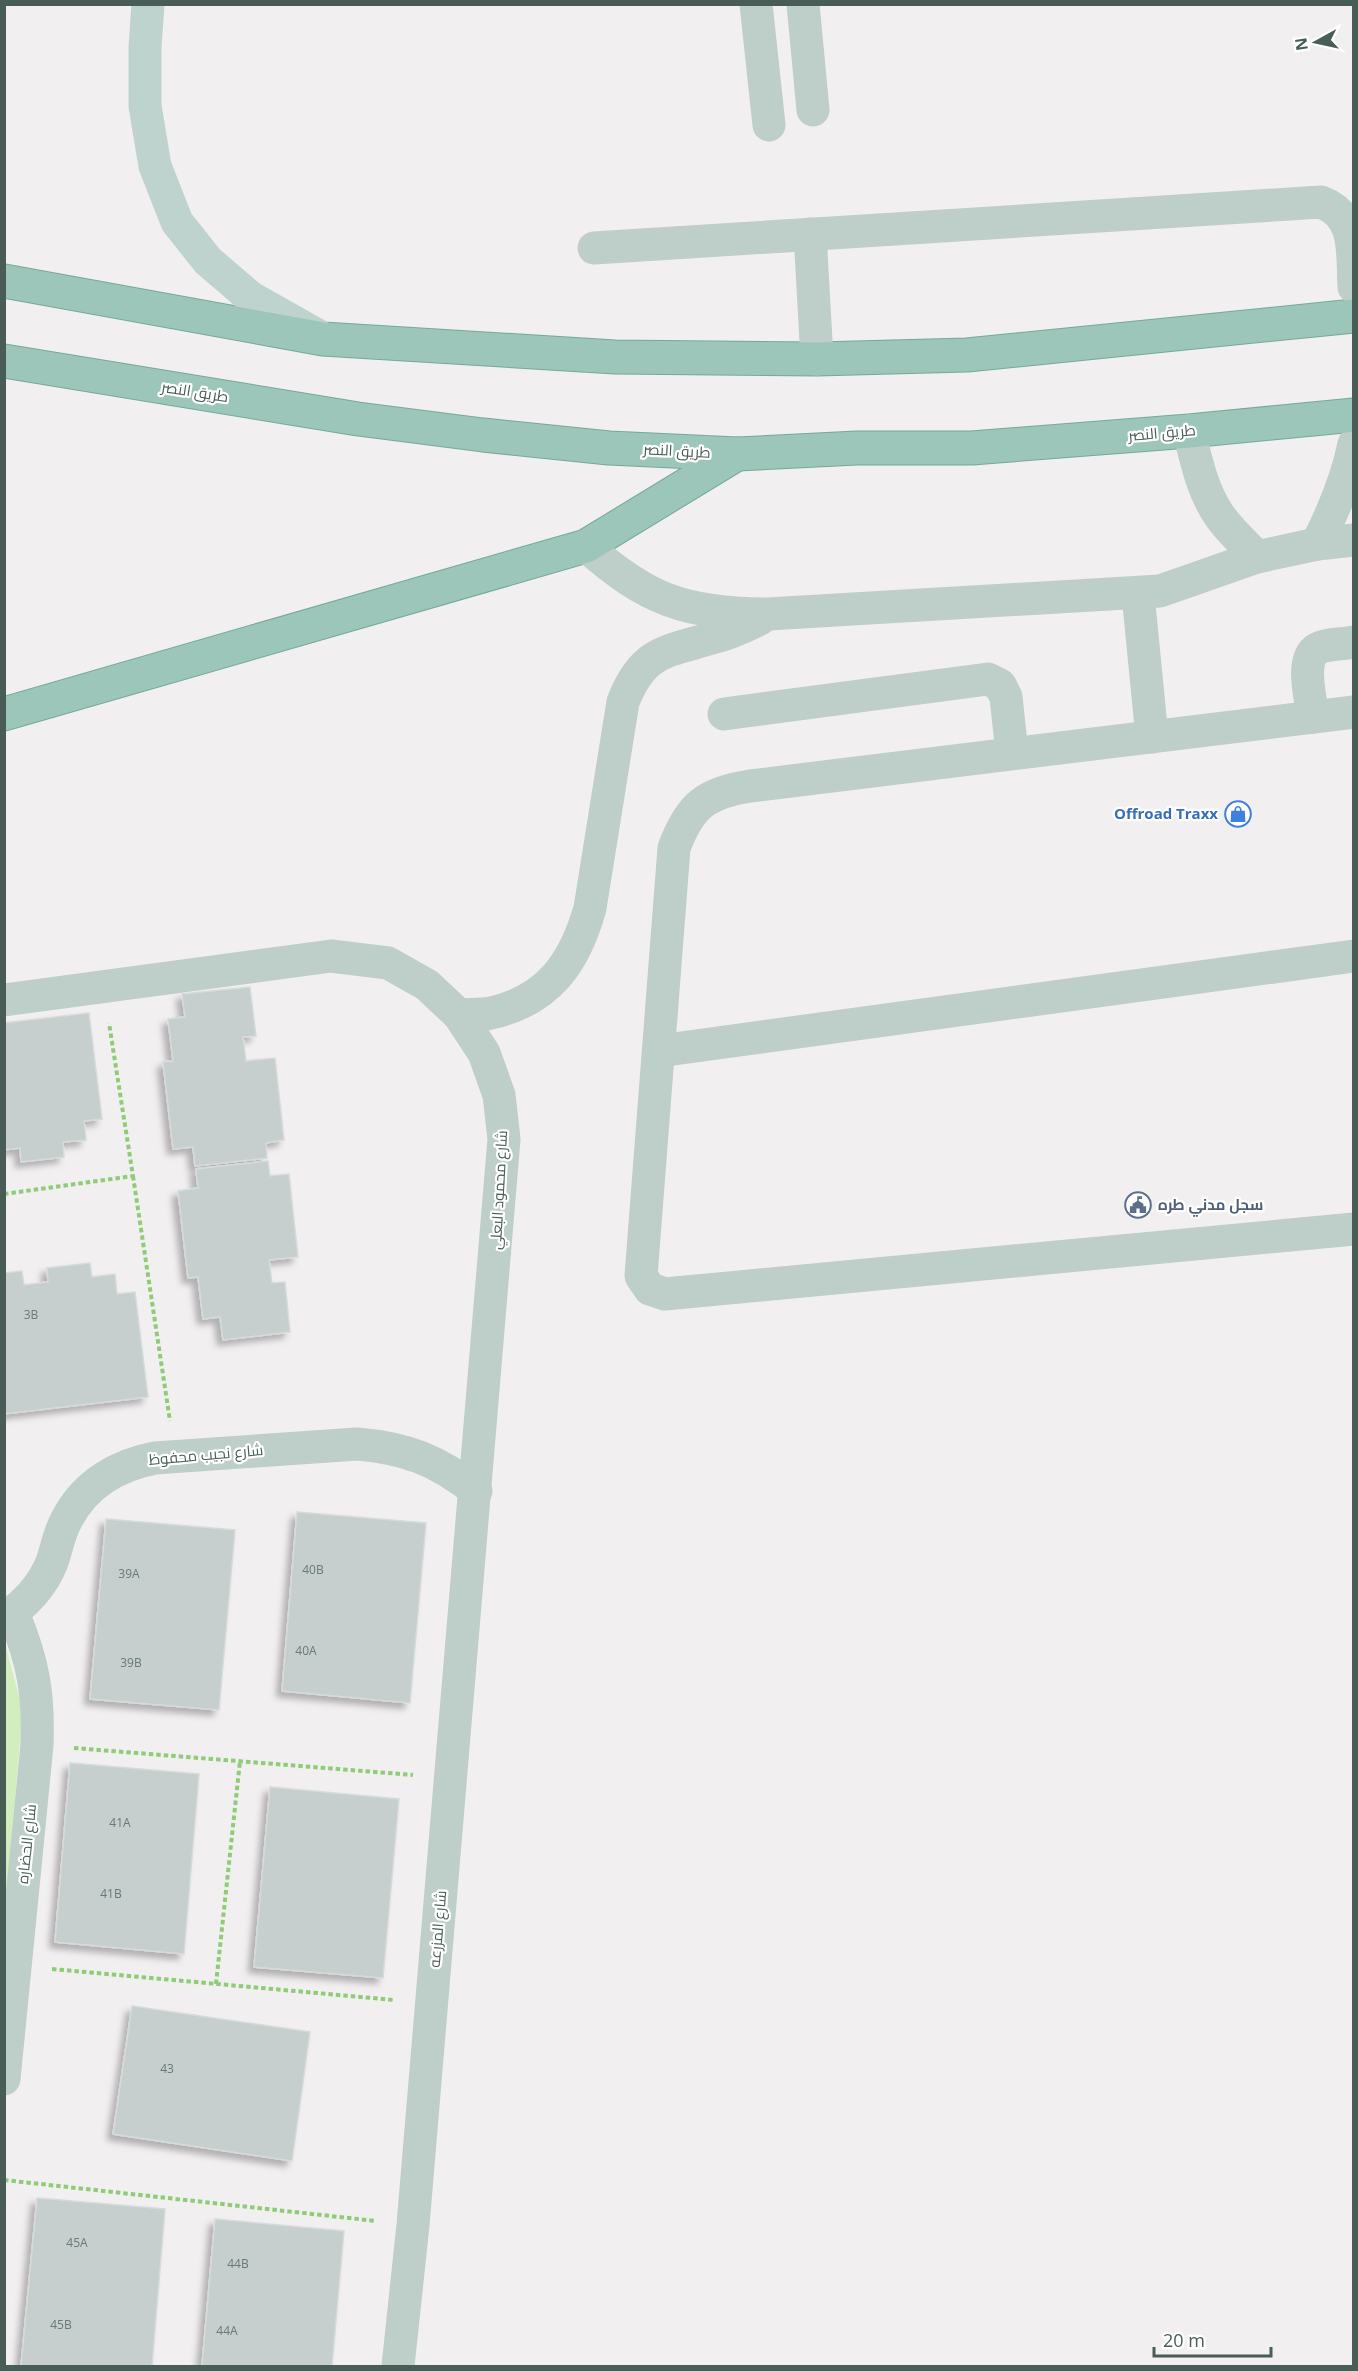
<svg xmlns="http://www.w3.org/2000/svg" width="1358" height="2371" font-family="'Open Sans',Cairo,sans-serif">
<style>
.green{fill:#d2eebf}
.building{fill:#c6cfce;stroke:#d4dbda;stroke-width:1.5;filter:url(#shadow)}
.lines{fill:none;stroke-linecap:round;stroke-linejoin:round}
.trunk-casing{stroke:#74a99b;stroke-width:35}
.path{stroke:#8fcc78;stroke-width:4;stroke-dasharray:4.5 3;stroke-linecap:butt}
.minor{stroke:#becec9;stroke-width:33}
.secondary{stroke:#bed3cd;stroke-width:33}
.trunk{stroke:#9cc6ba;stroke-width:33}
.labels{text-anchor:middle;stroke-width:4.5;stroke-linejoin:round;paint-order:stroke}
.number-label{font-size:12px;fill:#687a74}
.street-label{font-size:15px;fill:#485d56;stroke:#fff}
.shop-label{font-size:15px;font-weight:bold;fill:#366cbe;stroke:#fff;text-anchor:end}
.service-label{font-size:15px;font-weight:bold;fill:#4e5e75;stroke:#fff;text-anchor:start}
</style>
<defs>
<filter id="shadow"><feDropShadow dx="-5.5" dy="5.5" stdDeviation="3" flood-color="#0004"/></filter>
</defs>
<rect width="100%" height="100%" fill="#f2eff1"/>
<path class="green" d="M5 1644 23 1711 5 1906Z"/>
<g class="building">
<path d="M250 987 256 1036 243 1037 246 1061 275 1058 284 1140 266 1143 267 1158 195 1166 193 1147 173 1149 163 1062 173 1061 168 1019 185 1017 182 994Z"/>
<path d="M89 1013 102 1119 84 1121 86 1140 63 1142 64 1157 21 1162 20 1148 4 1150V1023Z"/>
<path d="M268 1161 270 1176 289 1174 298 1257 269 1260 272 1283 285 1282 290 1332 223 1340 220 1317 203 1319 198 1277 188 1278 178 1191 198 1188 196 1169Z"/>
<path d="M90 1263 92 1277 115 1274 117 1294 135 1292 148 1397 4 1414V1273L22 1271 24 1285 48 1282 47 1268Z"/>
<path d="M297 1512 426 1523 410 1703 282 1691Z"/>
<path d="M106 1519 235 1530 219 1710 90 1699Z"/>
<path d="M70 1763 199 1774 184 1954 55 1942Z"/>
<path d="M270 1787 399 1799 383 1978 254 1967Z"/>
<path d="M132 2006 310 2032 292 2161 113 2134Z"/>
<path d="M37 2198 165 2209 152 2366H21Z"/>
<path d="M215 2219 344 2231 332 2366H202Z"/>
</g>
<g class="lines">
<g class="trunk-casing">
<g id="trunk">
<path d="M4 281 323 339 615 357 817 359 967 355 1354 316"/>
<path d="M4 361 358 419 483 435 609 448 737 454 857 448H972L1189 431 1354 415"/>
<path d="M4 714 586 546 737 454"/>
</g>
</g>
<g class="path">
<path d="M133 1176 170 1421"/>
<path d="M4 1194 133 1176 109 1023"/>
<path d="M74 1748 413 1775"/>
<path d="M52 1969 394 2000"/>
<path d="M216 1984 240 1761"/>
<path d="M4 2180 376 2221"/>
</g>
<g class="minor">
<path d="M756 4 769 125"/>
<path d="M803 4 813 110"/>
<path d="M810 234 817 359"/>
<path d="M594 248 1321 202C1358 216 1352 252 1354 287"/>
<path d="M1189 431C1196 460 1202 490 1219 515 1229 530 1244 543 1257 557"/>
<path d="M1317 544C1333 512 1347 480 1354 444"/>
<path d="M586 546C647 600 686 614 768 614L1160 591 1257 557 1317 544 1354 540"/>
<path d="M1138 594 1152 737"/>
<path d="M1354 712 750 786C706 793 690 805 674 848L641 1276 650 1289 665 1294 1354 1229"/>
<path d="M724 714 988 679 1000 685 1006 697 1012 753"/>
<path d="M1313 717C1311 699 1298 655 1321 647 1330 644 1343 644 1354 642"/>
<path d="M4 1000 331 956 388 963 427 985 459 1015 484 1053 499 1095 504 1139 413 2225 398 2366"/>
<path d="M459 1015C470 1014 481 1015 491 1013 549 1000 575 962 590 908L623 702C643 651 665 652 712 638 729 634 744 627 760 619"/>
<path d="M659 1051 1354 956"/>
<path d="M4 1618C25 1605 43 1585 52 1562 57 1548 59 1532 67 1519 85 1484 118 1465 155 1458L357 1444C405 1448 438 1460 476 1491"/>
<path d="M4 2079 37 1745C39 1693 33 1661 13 1613"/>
</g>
<path class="secondary" d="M148 4 145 47V106L155 166 177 222 208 261 250 297 319 336"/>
<use href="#trunk" class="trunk"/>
</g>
<defs>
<g id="shop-ring" transform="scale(1.35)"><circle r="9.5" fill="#fff" stroke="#3f7fe0" stroke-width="1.5"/><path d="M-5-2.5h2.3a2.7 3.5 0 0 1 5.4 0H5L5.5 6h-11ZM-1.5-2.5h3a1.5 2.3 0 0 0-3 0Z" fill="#3f7fe0"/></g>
<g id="civic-ring" transform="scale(1.35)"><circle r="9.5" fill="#fff" stroke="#5c6f8a" stroke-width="1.5"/><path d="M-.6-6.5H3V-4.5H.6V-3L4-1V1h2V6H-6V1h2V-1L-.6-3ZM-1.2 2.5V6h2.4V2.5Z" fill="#5c6f8a"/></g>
</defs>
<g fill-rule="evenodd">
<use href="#shop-ring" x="1238" y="814"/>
<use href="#civic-ring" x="1138" y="1205"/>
</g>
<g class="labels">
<g class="number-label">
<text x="31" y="1319">3B</text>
<text x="313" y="1574">40B</text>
<text x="129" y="1578">39A</text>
<text x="306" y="1655">40A</text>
<text x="131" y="1667">39B</text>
<text x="120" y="1827">41A</text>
<text x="111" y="1898">41B</text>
<text x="167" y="2073">43</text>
<text x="77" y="2247">45A</text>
<text x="238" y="2268">44B</text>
<text x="61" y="2329">45B</text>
<text x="227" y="2335">44A</text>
</g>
<g class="street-label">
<text transform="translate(195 392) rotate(9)" y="5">طريق النصر</text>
<text transform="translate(1162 433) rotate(-5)" y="5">طريق النصر</text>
<text transform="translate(677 451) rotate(3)" y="5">طريق النصر</text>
<text transform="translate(499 1190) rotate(-87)" y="5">شارع محمود البعلي</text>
<text transform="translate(206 1455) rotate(-5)" y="5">شارع نجيب محفوظ</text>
<text transform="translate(27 1844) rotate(-84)" y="5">شارع الحضاره</text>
<text transform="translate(438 1929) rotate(-85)" y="5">شارع المزرعه</text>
</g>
<g class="shop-label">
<text x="1218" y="819">Offroad Traxx</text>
</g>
<g class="service-label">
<text x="1158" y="1210">سجل مدني طره</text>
</g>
</g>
<rect width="1358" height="2371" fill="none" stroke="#485d56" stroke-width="12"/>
<g transform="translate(1316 42) rotate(262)" stroke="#ffffff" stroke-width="4.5" paint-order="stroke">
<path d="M0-4.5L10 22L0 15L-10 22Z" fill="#485d56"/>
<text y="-9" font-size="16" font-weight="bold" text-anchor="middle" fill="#485d56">N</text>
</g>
<path d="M1154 2347v9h117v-9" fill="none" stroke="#485d56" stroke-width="3"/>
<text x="1163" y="2347" font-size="18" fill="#485d56" stroke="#ffffff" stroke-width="4.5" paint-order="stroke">20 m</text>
</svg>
